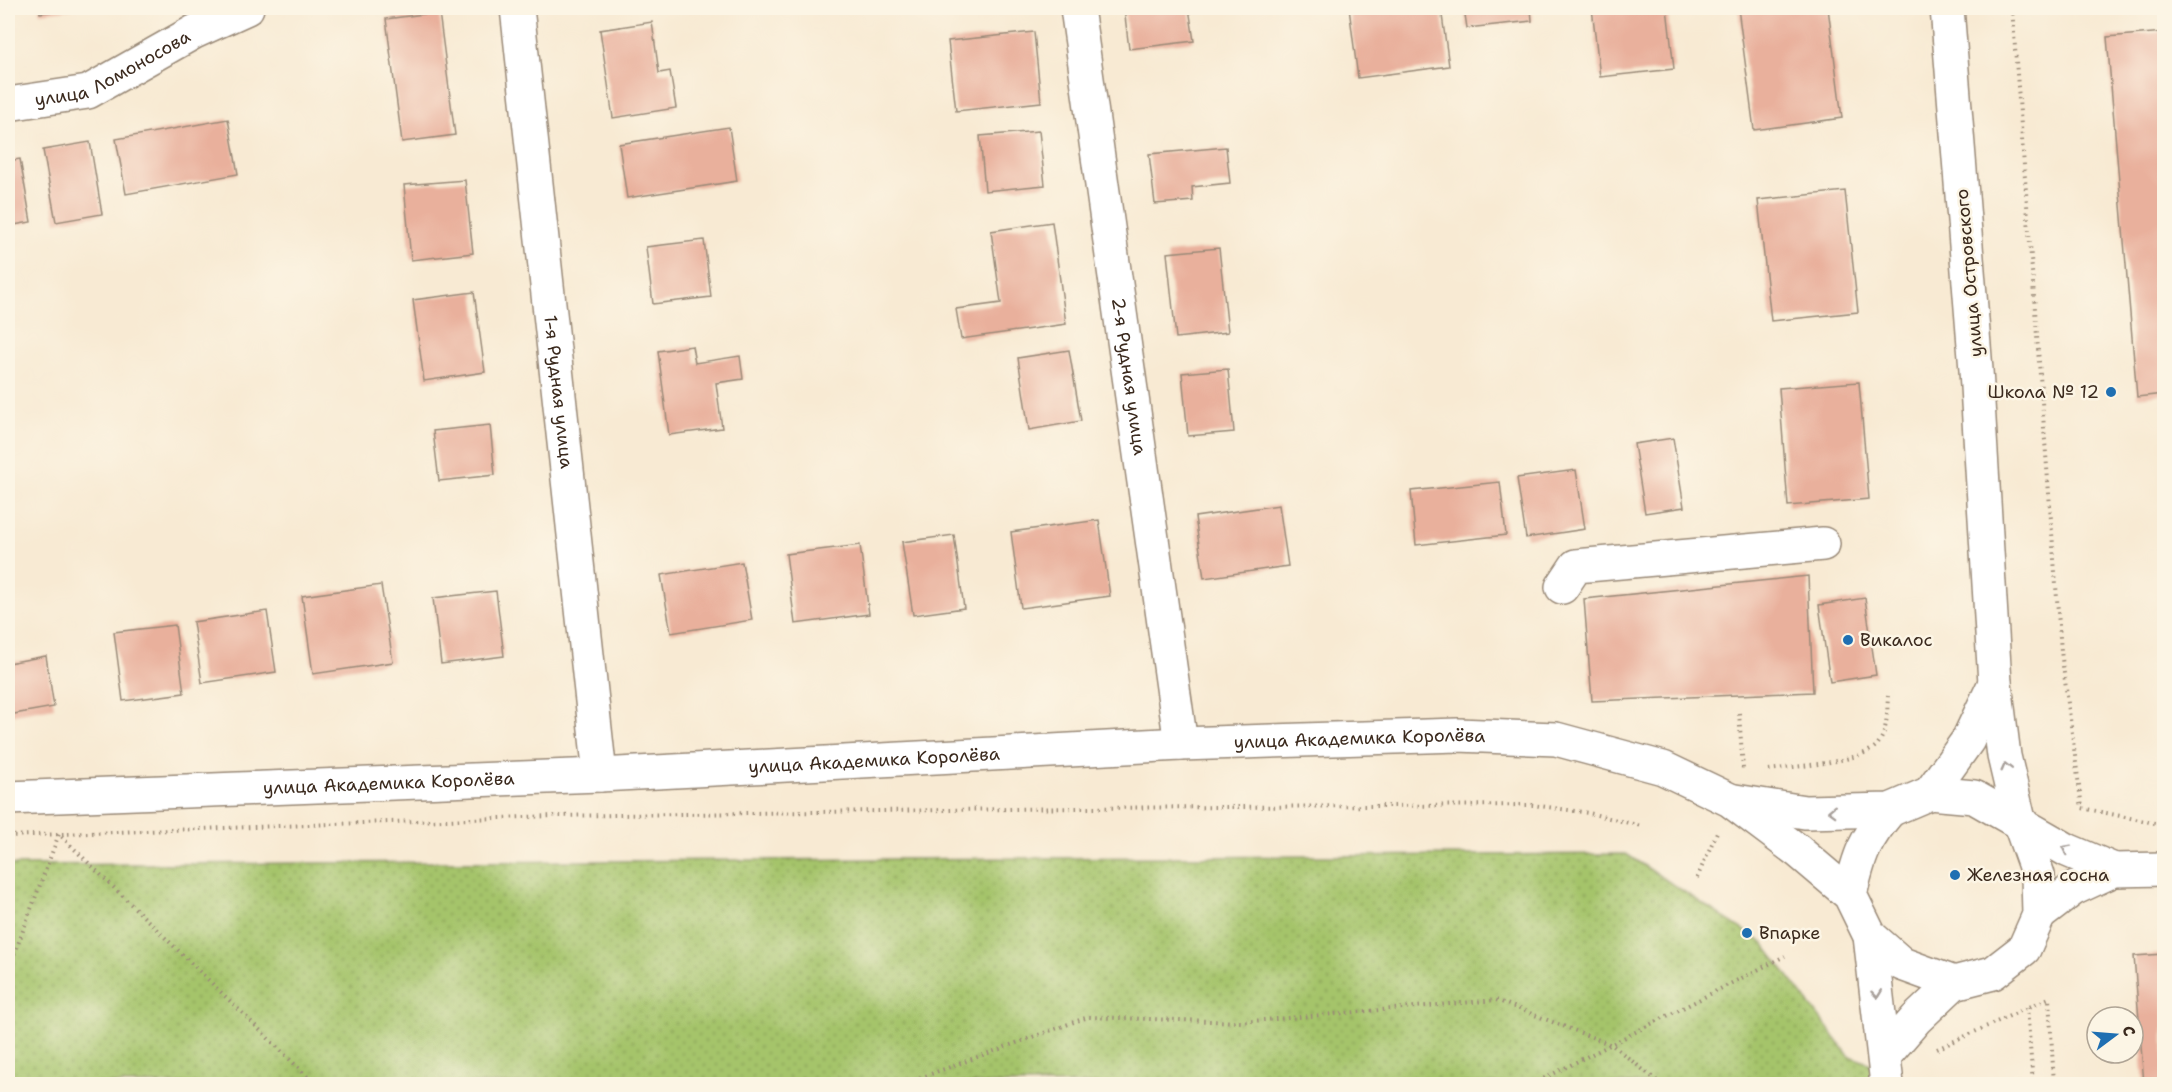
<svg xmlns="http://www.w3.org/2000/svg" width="2172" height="1092" font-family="'Shantell Sans',sans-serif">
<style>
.park{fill:url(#park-dots);stroke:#707744;stroke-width:1.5}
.building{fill:#e9b09c}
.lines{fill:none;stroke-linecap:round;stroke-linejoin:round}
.minor-casing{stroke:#9a8a78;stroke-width:36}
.path{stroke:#9a8a78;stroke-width:4;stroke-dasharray:1.5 4.5;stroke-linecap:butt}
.minor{stroke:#fff;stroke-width:33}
.oneway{stroke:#a79f9a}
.poi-dot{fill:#1f6fb2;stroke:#fcf5e5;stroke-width:2}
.labels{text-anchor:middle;stroke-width:5;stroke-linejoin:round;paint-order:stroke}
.street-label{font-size:18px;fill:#3b2a1e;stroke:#fcf5e5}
.poi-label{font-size:18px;fill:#3b2a1e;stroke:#fcf5e5;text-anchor:start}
</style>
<defs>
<pattern id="park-dots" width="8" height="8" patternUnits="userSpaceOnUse" patternTransform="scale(1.5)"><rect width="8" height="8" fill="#a5c46b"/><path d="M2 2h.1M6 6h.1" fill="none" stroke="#889f57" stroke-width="1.8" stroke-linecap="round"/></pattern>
</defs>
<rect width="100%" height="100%" fill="#fcf5e5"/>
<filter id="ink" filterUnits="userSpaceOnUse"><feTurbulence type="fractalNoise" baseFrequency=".0167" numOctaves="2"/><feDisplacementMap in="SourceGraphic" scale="12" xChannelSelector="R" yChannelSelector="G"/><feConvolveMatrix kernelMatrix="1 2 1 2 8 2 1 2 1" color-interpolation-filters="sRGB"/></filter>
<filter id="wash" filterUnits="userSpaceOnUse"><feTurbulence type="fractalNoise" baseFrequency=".008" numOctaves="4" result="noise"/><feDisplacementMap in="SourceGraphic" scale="24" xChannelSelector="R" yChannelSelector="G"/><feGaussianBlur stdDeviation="1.35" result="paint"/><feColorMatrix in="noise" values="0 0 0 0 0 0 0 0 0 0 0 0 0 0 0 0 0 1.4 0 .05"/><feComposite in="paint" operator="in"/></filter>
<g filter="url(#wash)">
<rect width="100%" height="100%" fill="#f8ead3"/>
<path class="park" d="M1626 854 1763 943 1849 1056 1886 1069 1887 1084H8V865Z"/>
<g id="blocks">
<g class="building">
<path d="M39 8H72V9L40 13Z"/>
<path d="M1124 8H1189L1194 41 1129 49Z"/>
<path d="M1349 8H1441L1449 66 1358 78Z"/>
<path d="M1464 8H1531L1532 21 1467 28Z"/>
<path d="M1592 8H1667L1674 69 1600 77Z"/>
<path d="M1738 8H1828L1842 118 1754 130Z"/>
<path d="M439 12 455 135 402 142 386 19Z"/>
<path d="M652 22 659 73 670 71 676 108 613 118 600 30Z"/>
<path d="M1034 32 1041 102 956 111 948 41Z"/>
<path d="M2164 32V394L2137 397 2107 37Z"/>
<path d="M228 119 238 174 126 194 116 139Z"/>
<path d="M729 127 737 181 627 198 619 144Z"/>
<path d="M1039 131 1045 185 985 191 980 136Z"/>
<path d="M90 142 102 214 56 222 43 150Z"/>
<path d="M1226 147 1230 183 1192 187 1193 201 1155 204 1149 154Z"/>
<path d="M20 159 31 222 8 226V161Z"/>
<path d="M465 180 473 253 411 260 404 185Z"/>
<path d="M1845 191 1858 312 1771 321 1758 200Z"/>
<path d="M1052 222 1066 324 961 339 956 309 1001 303 991 231Z"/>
<path d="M704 240 711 297 653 304 646 247Z"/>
<path d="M1219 248 1228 332 1176 338 1167 253Z"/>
<path d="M474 292 485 372 424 381 413 300Z"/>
<path d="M692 346 695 363 740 356 743 379 716 383 722 428 669 435 658 351Z"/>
<path d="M1069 350 1081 421 1029 430 1018 358Z"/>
<path d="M1228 369 1234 432 1188 436 1182 373Z"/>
<path d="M1859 382 1869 499 1788 506 1779 388Z"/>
<path d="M490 425 495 475 439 481 433 431Z"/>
<path d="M1673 438 1684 507 1645 513 1634 444Z"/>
<path d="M1576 470 1585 529 1526 538 1517 478Z"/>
<path d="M1500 482 1506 535 1416 545 1411 491Z"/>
<path d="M1279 505 1288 566 1204 578 1195 517Z"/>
<path d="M1099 520 1110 596 1021 608 1011 532Z"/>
<path d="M954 535 964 608 913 615 902 542Z"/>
<path d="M860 545 869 614 795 624 786 554Z"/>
<path d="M742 562 752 620 671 633 661 575Z"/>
<path d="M1808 576 1813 692 1592 701 1584 599Z"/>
<path d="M381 585 393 662 313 674 302 596Z"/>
<path d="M496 591 504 656 441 664 433 598Z"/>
<path d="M1865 598 1876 675 1830 682 1819 605Z"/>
<path d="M267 611 276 672 202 683 193 622Z"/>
<path d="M175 625 184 693 123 701 114 632Z"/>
<path d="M46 656 54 707 8 715V663Z"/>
<path d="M2164 954V1084H2144L2134 956Z"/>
</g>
</g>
</g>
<g filter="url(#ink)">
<use href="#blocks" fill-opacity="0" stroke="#9a8a78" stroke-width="1.5"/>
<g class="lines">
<g class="minor-casing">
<g id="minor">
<path id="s1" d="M517 8 600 775"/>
<path id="s2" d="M1077 8 1181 744"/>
<path id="s3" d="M8 104 88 92 194 32 247 8"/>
<path d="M1562 587 1576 566 1823 544"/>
<path d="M1930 793 1968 740 1995 683"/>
<path id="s4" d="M8 798 600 775 1181 744 1458 735 1556 739 1663 768 1730 800 1798 851 1850 895 1870 936 1887 1084"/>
<path d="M1735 801 1805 812 1890 810 1930 793 1974 797 2067 850 2114 870"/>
<path d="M1850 895C1859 855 1864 841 1890 810"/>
<path d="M2039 915 2073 889 2114 870 2164 869"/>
<path d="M1870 936 1902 964 1954 983"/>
<path d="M1885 1055 1916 1019 1954 983 1993 973 2024 949 2039 915 2038 875 2020 824 2004 756 1995 683 1976 370 1947 8"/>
</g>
</g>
<g class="path">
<path d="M2012 8 2061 651 2082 808 2164 825"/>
<path d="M1739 713 1743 769"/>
<path d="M1769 770C1795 766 1860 763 1877 745 1888 732 1887 711 1888 696"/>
<path d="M8 836 553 816 1078 808 1533 805 1589 813 1641 826"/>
<path d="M1697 878 1717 832"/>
<path d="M8 971 59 834 315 1084"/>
<path d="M2027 1007 2033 1084"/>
<path d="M1937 1049 2049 998 2054 1084"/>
<path d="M903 1084 1088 1017 1241 1022 1496 1000 1612 1045 1661 1084"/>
<path d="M1533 1084 1785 956"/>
</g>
<use href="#minor" class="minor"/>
</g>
<defs><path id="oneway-chevron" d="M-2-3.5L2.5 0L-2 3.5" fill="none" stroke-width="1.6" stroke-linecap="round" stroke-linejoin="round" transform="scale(1.5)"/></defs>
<g class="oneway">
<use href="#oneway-chevron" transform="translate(2006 767) rotate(-104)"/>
<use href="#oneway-chevron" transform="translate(1832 811) rotate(178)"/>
<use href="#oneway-chevron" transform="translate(2066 849) rotate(-153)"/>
<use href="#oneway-chevron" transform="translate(1877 994) rotate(83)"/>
</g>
</g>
<g class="poi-dot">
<circle cx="2111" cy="392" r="6"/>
<circle cx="1848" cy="640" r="6"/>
<circle cx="1955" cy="875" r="6"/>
<circle cx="1747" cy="933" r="6"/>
</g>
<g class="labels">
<g class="street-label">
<text dy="6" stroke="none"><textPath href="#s3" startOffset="112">улица Ломоносова</textPath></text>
<text transform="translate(1969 273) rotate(-95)" y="6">улица Островского</text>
<text dy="6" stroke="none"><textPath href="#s2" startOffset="372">2-я Рудная улица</textPath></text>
<text dy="6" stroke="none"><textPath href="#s1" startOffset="386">1-я Рудная улица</textPath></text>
<text dy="6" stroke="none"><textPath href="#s4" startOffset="1353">улица Академика Королёва</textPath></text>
<text dy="6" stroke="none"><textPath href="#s4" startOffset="867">улица Академика Королёва</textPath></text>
<text dy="6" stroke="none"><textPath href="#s4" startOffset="381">улица Академика Королёва</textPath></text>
</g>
<g class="poi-label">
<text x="2099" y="398" text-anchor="end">Школа № 12</text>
<text x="1860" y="646">Викалос</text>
<text x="1967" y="881">Железная сосна</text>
<text x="1759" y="939">Впарке</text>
</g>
</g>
<rect width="2172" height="1092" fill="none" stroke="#fcf5e5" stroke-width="30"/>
<g transform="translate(2115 1035) rotate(74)"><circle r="28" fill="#fcf5e5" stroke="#afa495" stroke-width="1.5"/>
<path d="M0-4.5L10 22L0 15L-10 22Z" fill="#1f6fb2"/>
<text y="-9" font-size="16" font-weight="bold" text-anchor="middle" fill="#3b2a1e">С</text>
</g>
</svg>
